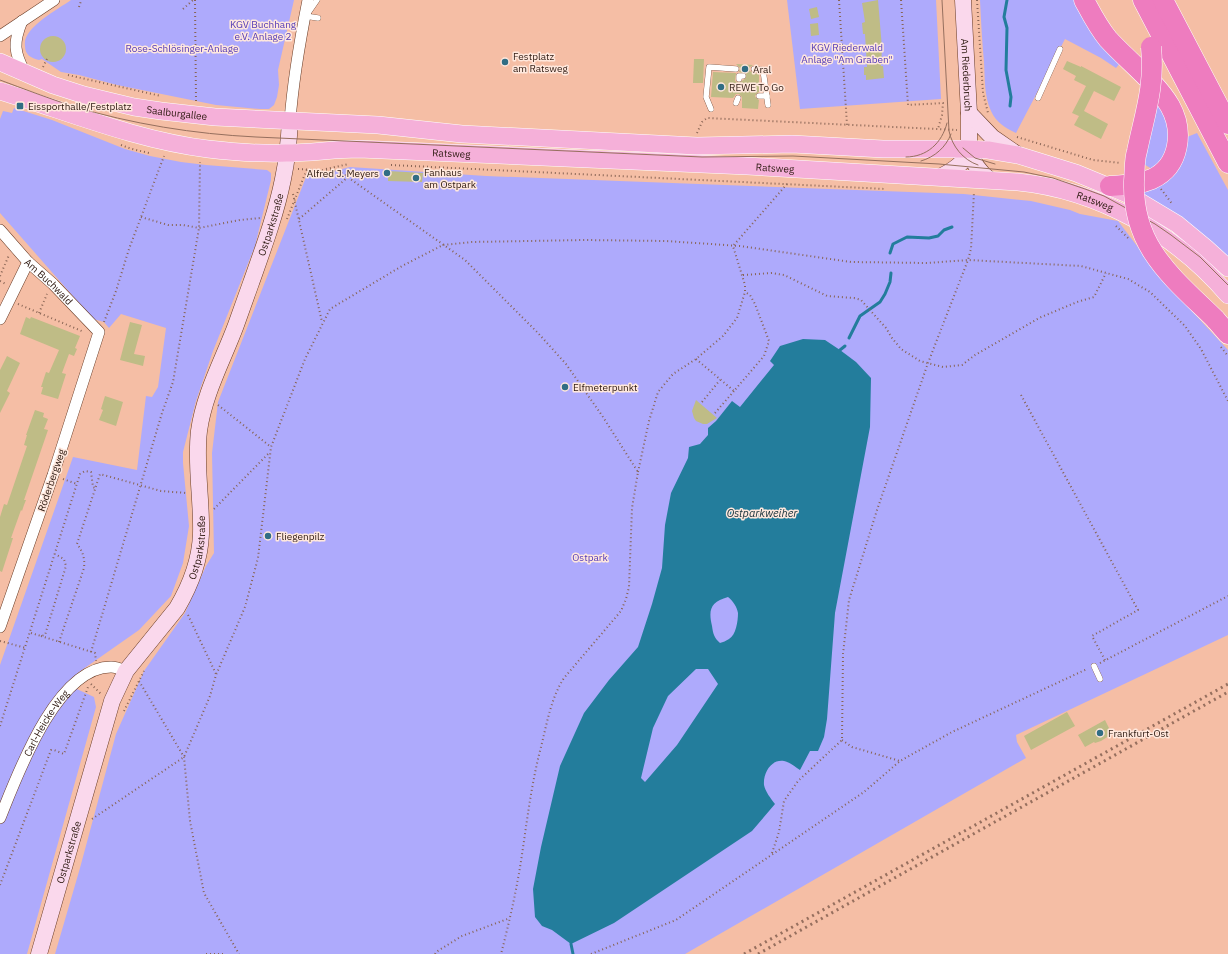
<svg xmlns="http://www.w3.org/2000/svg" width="1228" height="954" font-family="'IBM Plex Sans',sans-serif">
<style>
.green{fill:#aeaafc}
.water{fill:#237d9c;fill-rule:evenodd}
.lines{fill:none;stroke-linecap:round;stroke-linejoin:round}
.stream{stroke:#237d9c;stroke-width:3}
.building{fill:#bfbc86}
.lane-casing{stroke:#683b25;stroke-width:6}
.street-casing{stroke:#683b25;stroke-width:12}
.secondary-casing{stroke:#683b25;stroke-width:17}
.primary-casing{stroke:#fff;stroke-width:18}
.highway-casing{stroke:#fff;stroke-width:21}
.path{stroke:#886454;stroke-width:2;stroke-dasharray:1 3;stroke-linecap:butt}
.lane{stroke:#fff;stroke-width:5.5}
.street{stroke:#fff;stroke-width:11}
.secondary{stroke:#fad8ec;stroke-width:16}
.primary{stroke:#f5b0d9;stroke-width:17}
.highway{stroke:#ee7cbf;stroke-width:20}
.tram{stroke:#966f5e;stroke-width:1}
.rail{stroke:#966f5e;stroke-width:3;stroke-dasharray:2 4;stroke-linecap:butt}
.highway-bridge-casing{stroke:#fff;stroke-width:21;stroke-linecap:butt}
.highway-bridge{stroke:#ee7cbf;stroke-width:20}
.poi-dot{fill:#316d84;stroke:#ffe8dd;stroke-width:1.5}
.labels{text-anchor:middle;stroke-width:3;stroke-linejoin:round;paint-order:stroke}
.park-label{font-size:10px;fill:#5339b6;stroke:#ffe8dd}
.poi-label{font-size:10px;fill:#2d1910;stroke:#ffe8dd;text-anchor:start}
.street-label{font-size:10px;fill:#2d1910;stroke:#ffe8dd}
.water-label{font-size:11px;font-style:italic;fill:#142f39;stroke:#ffe8dd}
</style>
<rect width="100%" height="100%" fill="#f5bea5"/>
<g class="green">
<path d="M71 0H294L278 70 279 85 277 97 274 105 269 109H260L216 105 117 85 79 75 61 72 42 59 39 60C31 58 25 55 25 46 22 28 57 10 71 0Z"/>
<path d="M787 0H936L941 99 800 109Z"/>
<path d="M980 0H1077L1121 62 1116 68 1101 58 1065 39 1016 133C1005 128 996 122 991 111 984 96 985 78 984 62 982 41 981 21 980 0Z"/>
<path d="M1158 103 1165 114 1170 140 1164 157 1152 169 1142 163Z"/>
<path d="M14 108 52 120 125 149 150 156 181 162 206 165 267 170 271 173V180L255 246 213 351 196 401 183 452V463L189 526 183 563 171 596 139 630 79 672 66 684 94 697 96 707 27 954H0V665L73 457 137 470 146 396 152 397 158 387 166 328 121 314 109 328 104 322 93 319 0 213V119L3 111 12 113Z"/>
<path d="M1197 133 1228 190V261L1141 196V190L1187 137Z"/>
<path d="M350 167 486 176 964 194 1031 201 1070 210 1080 214 1118 221 1163 280 1228 350V635L1016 735 1017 742 1026 758 685 954H55L80 868 116 734 144 671 185 613 206 566 214 553 212 453 218 402 308 172 326 173Z"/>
</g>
<path class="water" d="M803 339 825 340 840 350 856 362 871 378 870 427 835 613 827 719 824 737 818 751H810L800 770C795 767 790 762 784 761 771 759 763 773 764 785 765 791 771 799 775 804L752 831 614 923 571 944 552 930 542 926 535 917 533 889 541 847 560 766 584 713 609 680 638 647 652 604 662 568 665 525 671 493 688 458 689 447 700 444 708 435V428L716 421 732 401 740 407 774 365 770 361 780 346ZM728 597C733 601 737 607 738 613 738 621 736 635 729 639 726 641 723 642 720 643 714 638 713 633 712 626 708 609 711 602 728 597ZM696 669H708L718 684 677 745 645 782 641 778 653 728 668 696Z"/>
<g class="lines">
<g class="stream">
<path d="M1007 0 1004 17 1007 28 1006 70 1011 97 1010 106"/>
<path d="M890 253 893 244 907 237 929 238 938 236 944 230 952 227"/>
<path d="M849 338 860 316 880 302 885 294 890 282 891 273"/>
<path d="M840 350 845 346"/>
<path d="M571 944 573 954"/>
</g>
</g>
<g class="building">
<path d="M878 0 882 48 881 66H883L884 78 866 80V75H864V67H867L865 34H863L862 23 865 22 862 3Z"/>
<path d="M817 7 819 17 811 19 809 9Z"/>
<path d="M818 23 819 35 811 36 810 24Z"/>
<circle cx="53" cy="49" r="13"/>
<path d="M694 59H704L703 83H693Z"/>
<path d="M1067 61 1081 67V66L1121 87 1114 101 1094 91 1084 111 1108 124 1101 139 1074 125 1079 116 1072 113 1086 86 1074 80 1076 76 1063 69Z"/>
<path d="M736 64 753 65 750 67V71L753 73 759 74V92L757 93 755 96 756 98 759 100 758 109 742 108V97L739 94H736L733 98 711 97 713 72 736 73 735 81 739 83 746 78V74L739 72 740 68Z"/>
<path d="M388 171 423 173 422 182 388 181Z"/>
<path d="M26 317 30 319 31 317 80 336 75 348 77 349 74 356 69 354 62 373 66 374 58 399 41 394 43 387H41L46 372 49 373 59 350 20 334Z"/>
<path d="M130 322 142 325 134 354 145 356 143 366 120 360Z"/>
<path d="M7 356 20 363 7 391 10 393 0 413V370Z"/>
<path d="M105 396 123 402 116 426 99 420 103 410 101 409Z"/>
<path d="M696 400 717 418 707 424H703L696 421 694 418 692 411Z"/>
<path d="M35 410 44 413 43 417 48 419 44 429 48 430 24 500H26L24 505 22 511 21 510 11 538H13L2 572 0 571V517L4 504 7 505 27 446 24 445 27 435H26Z"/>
<path d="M1067 712 1075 726 1031 750 1024 736Z"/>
<path d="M1105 720 1112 734 1101 741 1095 743 1094 742 1085 747 1078 735Z"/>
</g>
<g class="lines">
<g class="lane-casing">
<g id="lane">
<path d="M308 13 317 0"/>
<path d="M305 16 318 18"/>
<path d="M754 69 763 70 768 105"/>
<path d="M739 79V76H743"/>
<path d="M759 96H767"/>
<path d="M1038 98 1060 49"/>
<path d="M736 103 738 98"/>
<path d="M711 109 706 97 709 67 736 69"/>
<path d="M1094 666 1100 679"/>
</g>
</g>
<g class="street-casing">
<g id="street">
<path d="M22 21C13 43 14 52 25 73"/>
<path d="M0 36 54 0"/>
<path d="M290 121C293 80 300 40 308 0"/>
<path id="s1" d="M0 230 28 262 53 284 99 332 53 475 0 627"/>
<path d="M0 319 28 262"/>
<path id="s2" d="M0 818C17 776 56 667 111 667 116 667 121 669 126 671"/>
</g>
</g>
<g class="secondary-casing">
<g id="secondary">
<path id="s3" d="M963 0 969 113V149C972 162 979 172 990 180"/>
<path d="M969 113 992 137 1018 155"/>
<path d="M940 177C952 171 966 163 969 149"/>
<path id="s4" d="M39 954 112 701 126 671 177 608C190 586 200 560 201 534 202 500 195 465 199 431 204 394 223 360 236 325 241 311 246 297 251 283 263 249 276 214 283 179 287 160 289 140 290 121"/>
</g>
</g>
<g class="primary-casing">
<g id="primary">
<path id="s5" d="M0 62 53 85 84 95 134 107 161 111 215 117 378 125 462 134 697 146 792 144 883 149H964L988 150 1018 155 1076 173 1127 194 1177 224 1206 248 1228 268"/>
<path id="s6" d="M0 91C69 112 136 140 208 149 234 152 260 154 286 153 311 153 335 149 359 149L747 166 1018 182C1099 190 1176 234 1228 295"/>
</g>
</g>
<g class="highway-casing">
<g id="highway">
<path d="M1084 0C1091 13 1098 27 1108 39 1127 60 1156 82 1170 106 1184 131 1180 166 1152 179 1138 185 1124 185 1110 186"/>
<path d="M1143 0 1228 163"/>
<path d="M1163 0 1228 124"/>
<path d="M1215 319 1228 334"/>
</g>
</g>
<g class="path">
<path d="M195 0 196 101"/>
<path d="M839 0 847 125"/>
<path d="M901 0 908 105 943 103 942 115 938 129"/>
<path d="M977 0 983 93 988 113"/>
<path d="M79 7 81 1 80 0"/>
<path d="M183 9 193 0"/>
<path d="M43 67 47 59"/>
<path d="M68 75 161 96"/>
<path d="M697 133 702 122 707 118 957 130"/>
<path d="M1017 137 1093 160 1121 163"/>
<path d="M121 145 132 149 149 153"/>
<path d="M391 165 886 189"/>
<path d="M298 169 339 171 465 260 538 333 566 364 603 417 638 472 632 508 629 587 626 599 621 611 564 678C551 698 547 723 541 747 531 785 527 822 521 861 516 893 509 923 501 954"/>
<path d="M326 169 349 164"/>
<path d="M1161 189 1173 205"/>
<path d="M293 194 322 322"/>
<path d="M141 217 168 225H183L199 228 240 220 260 218"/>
<path d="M287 219 307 169"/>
<path d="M299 219 348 177"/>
<path d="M1116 226 1129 239"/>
<path d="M743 275 772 273 784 275 827 296 854 298 861 300 886 328 892 338 901 349 920 361 943 367 962 365 975 355 1039 318 1077 302 1094 297 1106 273"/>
<path d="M0 276 9 255"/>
<path d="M0 281 6 284"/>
<path d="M18 304 84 332"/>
<path d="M39 313 47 294"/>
<path d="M104 322 116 291 129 249 164 156"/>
<path d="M1221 347 1228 356"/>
<path d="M696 359 734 391 764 356 769 341 755 304 750 295 745 292"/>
<path d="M1021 395 1138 610 1092 636 1105 660"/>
<path d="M702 402 720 380"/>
<path d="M218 405 271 447"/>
<path d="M715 413 734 391"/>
<path d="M638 472 649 421 658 392 673 374 696 359 723 336 737 318 745 292V285L733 246 787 184"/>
<path d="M63 479 77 484"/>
<path d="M214 509 270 452"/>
<path d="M188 615 216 674"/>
<path d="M31 633 41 636 45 635 66 566 64 559 55 554"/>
<path d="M41 636 95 653 96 661"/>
<path d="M0 641 26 648"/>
<path d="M59 642 84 568C85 558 83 552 77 544L100 474 161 491 186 493"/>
<path d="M91 652 162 413 173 382 199 228 200 162"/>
<path d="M1100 663 1228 596"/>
<path d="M139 681 184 757 190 821 204 893 239 954"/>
<path d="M91 684 101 694"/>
<path d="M124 711 144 671"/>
<path d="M0 726 80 474 85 471 91 472 93 487 95 488"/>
<path d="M842 740 852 747 900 761"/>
<path d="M92 819 184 757 210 696 216 675 245 607 258 558 271 447 305 359 330 309 402 266 443 245 472 242 585 240 666 241 740 246 851 262 927 263 968 260 1081 266 1128 279 1150 292 1185 326 1201 349 1228 401"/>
<path d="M772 853 779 832 784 801 798 781 842 740 843 654 849 600 877 510 928 363 968 260 971 249 974 192"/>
<path d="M0 885 51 750H54L64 754 88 687"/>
<path d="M206 954H226"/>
<path d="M435 954 436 952 462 936 510 918"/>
<path d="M591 954 676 920 864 792 900 761 952 732 1087 669"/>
</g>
<use href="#lane" class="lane"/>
<use href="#street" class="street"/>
<use href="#secondary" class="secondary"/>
<use href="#primary" class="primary"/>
<use href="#highway" class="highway"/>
<g class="tram">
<path d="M942 0 949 131C952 146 963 160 978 165"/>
<path d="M0 80C24 89 48 98 72 106 132 124 194 134 256 137L702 157 793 156 939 164 1024 172 1053 178 1085 189 1104 196 1155 224 1171 235 1200 257 1228 285"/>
<path d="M963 148 975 158 995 164"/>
<path d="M906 157C927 157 942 143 947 123"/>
<path d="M921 161C935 157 946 147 951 134"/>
</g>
<g class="rail">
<path d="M744 954 1228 684"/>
<path d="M758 954 1228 692"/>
</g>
<g class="highway-bridge-casing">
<path id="highway-bridge" d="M1151 47C1155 86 1145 113 1137 151 1134 161 1135 171 1134 181 1132 247 1172 277 1215 319"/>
</g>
<use href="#highway-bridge" class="highway-bridge"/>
</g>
<g class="poi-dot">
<circle cx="505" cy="62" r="4"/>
<circle cx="745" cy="69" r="4"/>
<circle cx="721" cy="87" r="4"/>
<rect x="16" y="102" width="8" height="8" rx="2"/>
<circle cx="387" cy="173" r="4"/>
<circle cx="416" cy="178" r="4"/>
<circle cx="565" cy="387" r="4"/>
<circle cx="268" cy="536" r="4"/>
<circle cx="1100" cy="733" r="4"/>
</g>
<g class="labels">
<g class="park-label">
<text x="263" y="28">KGV Buchhang<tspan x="263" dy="12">e.V. Anlage 2</tspan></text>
<text x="847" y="51">KGV Riederwald<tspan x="847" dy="12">Anlage "Am Graben"</tspan></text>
<text x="182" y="52">Rose-Schlösinger-Anlage</text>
<text x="590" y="561">Ostpark</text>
</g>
<g class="poi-label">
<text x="513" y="60">Festplatz<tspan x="513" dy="12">am Ratsweg</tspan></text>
<text x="753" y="73">Aral</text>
<text x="729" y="91">REWE To Go</text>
<text x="28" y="110">Eissporthalle/Festplatz</text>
<text x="424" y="176">Fanhaus<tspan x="424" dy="12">am Ostpark</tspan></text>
<text x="379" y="177" text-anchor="end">Alfred J. Meyers</text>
<text x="573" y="391">Elfmeterpunkt</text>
<text x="276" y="540">Fliegenpilz</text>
<text x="1108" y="737">Frankfurt-Ost</text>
</g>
<g class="street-label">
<text dy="4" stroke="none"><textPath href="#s3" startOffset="75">Am Riederbruch</textPath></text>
<text dy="4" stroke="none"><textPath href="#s5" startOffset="185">Saalburgallee</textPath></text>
<text dy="4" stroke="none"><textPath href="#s6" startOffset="460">Ratsweg</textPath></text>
<text dy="4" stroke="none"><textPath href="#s6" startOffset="784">Ratsweg</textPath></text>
<text dy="4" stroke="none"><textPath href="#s6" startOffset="1107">Ratsweg</textPath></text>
<text dy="4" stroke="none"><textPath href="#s4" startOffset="778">Ostparkstraße</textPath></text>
<text dy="4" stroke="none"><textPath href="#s1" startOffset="71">Am Buchwald</textPath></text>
<text transform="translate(51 480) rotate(-71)" y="4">Röderbergweg</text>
<text dy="4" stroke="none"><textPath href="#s4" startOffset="442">Ostparkstraße</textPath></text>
<text dy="4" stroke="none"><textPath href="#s2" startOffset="106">Carl-Heicke-Weg</textPath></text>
<text dy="4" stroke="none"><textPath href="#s4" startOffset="106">Ostparkstraße</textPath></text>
</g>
<g class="water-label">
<text x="762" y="517">Ostparkweiher</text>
</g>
</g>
</svg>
